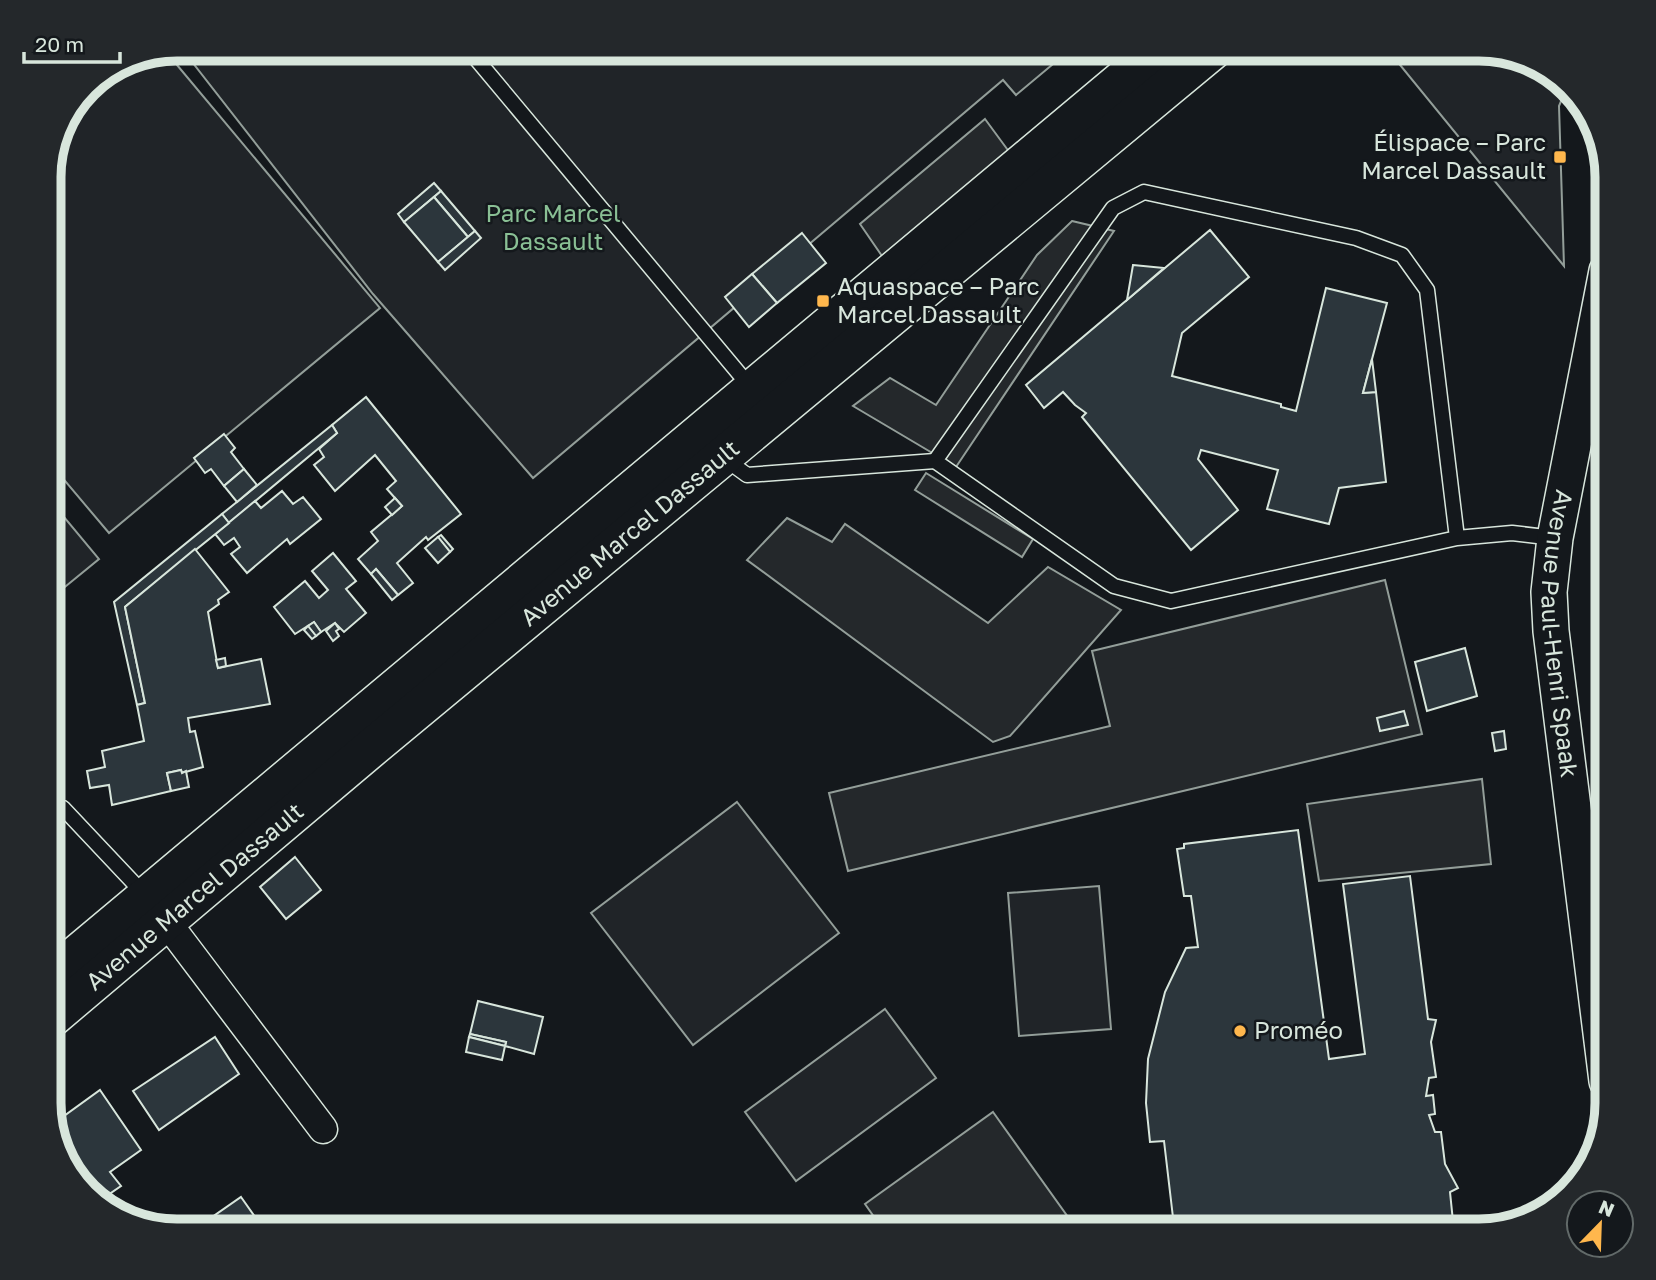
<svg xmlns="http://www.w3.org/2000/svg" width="1656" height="1280" font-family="'Golos Text',sans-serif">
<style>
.green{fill:#202428;stroke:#939e99;stroke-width:2}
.parking{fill:#24282b;stroke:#939e99;stroke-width:2}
.building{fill:#2c363c;stroke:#d8e6dc;stroke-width:2}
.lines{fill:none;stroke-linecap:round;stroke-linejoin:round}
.service-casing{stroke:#d8e6dc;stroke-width:17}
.minor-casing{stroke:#d8e6dc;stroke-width:31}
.tertiary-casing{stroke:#d8e6dc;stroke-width:38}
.primary-casing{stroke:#d8e6dc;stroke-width:41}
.service{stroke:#14181c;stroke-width:14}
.minor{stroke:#14181c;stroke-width:28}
.tertiary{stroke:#14181c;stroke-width:35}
.primary{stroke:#14181c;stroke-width:38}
.poi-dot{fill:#ffb74d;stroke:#14181c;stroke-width:2.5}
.labels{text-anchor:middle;stroke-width:5;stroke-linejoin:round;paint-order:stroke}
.poi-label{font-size:24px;fill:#d8e6dc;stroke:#14181c;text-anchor:start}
.park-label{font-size:24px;fill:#8ac095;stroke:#14181c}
.street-label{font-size:24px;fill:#d8e6dc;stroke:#14181c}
.rim{fill:none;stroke:#d8e6dc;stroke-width:9}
</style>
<rect width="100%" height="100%" fill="#14181c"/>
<g class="green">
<path d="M182 49H1071L1016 95 1003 80 533 478 373 294Z"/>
<path d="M1387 49H1479L1557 76 1567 87 1559 106 1564 266Z"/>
<path d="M167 53 380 308 109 533 49 462V168L62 120 92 81Z"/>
<path d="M49 499 99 559 49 600Z"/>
<path d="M737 802 839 933 693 1045 591 913Z"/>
<path d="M1099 886 1111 1029 1019 1036 1008 893Z"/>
<path d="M885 1009 936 1078 796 1181 745 1112Z"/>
</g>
<g class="parking">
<path d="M985 119 1010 153 882 256 860 224Z"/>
<path d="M1072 221 1114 231 956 467 853 406 890 378 936 405 1037 255Z"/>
<path d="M926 473 1033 539 1022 557 915 490Z"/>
<path d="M787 518 832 542 845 524 988 623 1048 567 1121 610 1010 736 993 742 747 560Z"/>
<path d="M1385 580 1422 734 848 871 829 793 1110 726 1092 651Z"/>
<path d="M1482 779 1491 864 1319 881 1307 804Z"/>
<path d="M993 1112 1078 1231H884L865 1204Z"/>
</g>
<g class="building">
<path d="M434 183 441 191 404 222 398 214Z"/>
<path d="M441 191 475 231 468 237 434 197Z"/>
<path d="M434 197 468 237 438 262 404 222Z"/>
<path d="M1210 230 1249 277 1182 333 1172 376 1281 404V407L1296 411 1326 288 1387 303 1363 393 1376 392 1386 482 1339 488 1329 524 1267 509 1278 470 1201 450 1198 459 1238 510 1191 550 1082 417 1086 413 1075 405 1063 392 1044 408 1026 385Z"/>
<path d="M475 231 481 238 445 270 438 262Z"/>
<path d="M802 233 826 263 777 303 752 274Z"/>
<path d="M1133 265 1164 268 1127 300Z"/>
<path d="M752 274 777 303 749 327 725 297Z"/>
<path d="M1372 359 1376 392 1363 393Z"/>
<path d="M366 397 461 514 428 540 426 537 397 563 413 583 398 595 376 569 371 574 358 559 378 541 371 532 402 506 387 489 396 481 375 455 335 491 314 465 324 457 319 449 337 433 332 425Z"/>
<path d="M332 425 337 433 229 523 222 514Z"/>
<path d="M224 434 235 448 231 452 244 469 224 486 211 469 205 473 194 458Z"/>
<path d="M244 469 257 485 237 502 224 486Z"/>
<path d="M282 491 293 504 303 497 321 519 290 544 287 539 247 573 231 554 240 547 234 538 224 545 215 534 255 501 261 508Z"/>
<path d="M395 498 402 506 392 515 385 507Z"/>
<path d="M222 514 229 523 125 607 145 703 137 705 114 602Z"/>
<path d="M441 535 453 549 450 552 438 537Z"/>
<path d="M438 537 450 552 438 563 425 548Z"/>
<path d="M195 549 229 592 218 600 219 604 208 612 218 668 261 659 270 704 188 718 190 732 195 731 203 767 182 773 181 770 167 773 171 791 112 805 109 785 90 788 87 771 105 767 102 751 144 741 137 705 145 703 125 607Z"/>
<path d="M333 553 356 581 346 589 366 613 344 632 335 623 321 632 314 622 295 634 274 607 305 581 319 598 328 590 312 571Z"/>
<path d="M376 569 398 595 392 600 371 574Z"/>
<path d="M314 622 321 632 316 636 308 626Z"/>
<path d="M335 623 339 629 336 631 339 636 333 641 326 631Z"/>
<path d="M308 626 316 636 312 639 304 630Z"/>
<path d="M1465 648 1477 696 1427 711 1415 662Z"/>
<path d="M225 658 226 666 218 668 216 660Z"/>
<path d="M1404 711 1408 725 1380 731 1377 718Z"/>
<path d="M1504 731 1506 749 1495 751 1492 733Z"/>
<path d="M181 770 182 773 186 771 189 787 171 791 167 773Z"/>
<path d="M1298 830 1329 1059 1365 1054 1343 884 1410 876 1428 1019 1436 1020 1431 1042 1436 1077 1429 1078 1426 1096 1433 1095 1435 1114 1429 1115 1435 1132H1441L1445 1164 1458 1188 1450 1192 1454 1231H1386V1229L1233 1231 1232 1219 1174 1226 1164 1141 1150 1142 1146 1103 1148 1059 1165 992 1186 948 1198 947 1191 896H1184L1177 849 1184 848V844Z"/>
<path d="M295 857 321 890 286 919 260 887Z"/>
<path d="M478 1001 543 1017 534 1054 505 1046 506 1042 470 1034Z"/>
<path d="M470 1034 506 1042 505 1046 469 1037Z"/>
<path d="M215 1037 239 1074 159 1130 133 1091Z"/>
<path d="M469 1037 505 1046 502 1060 466 1052Z"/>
<path d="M100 1090 141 1150 110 1172 121 1186 99 1201 57 1142 53 1124Z"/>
<path d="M241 1197 265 1231H197L195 1229Z"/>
<path d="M1232 1219 1233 1231H1190L1189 1224Z"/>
</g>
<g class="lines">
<g class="service-casing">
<g id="service">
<path d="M468 49 752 389"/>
<path d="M725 454 736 467 747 475 935 461"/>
<path d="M1457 538 1427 290 1402 255 1356 238 1144 192 1113 208 935 461 1114 586 1171 601 1457 538 1512 533 1554 538"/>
<path d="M63 808 146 896"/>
</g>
</g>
<g class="minor-casing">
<path id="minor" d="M156 908 323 1129"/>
</g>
<g class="tertiary-casing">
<g id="tertiary">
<path id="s1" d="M1607 271 1555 538 1549 592 1551 631 1607 1081"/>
</g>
</g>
<g class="primary-casing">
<g id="primary">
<path d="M49 978 1159 49"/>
<path id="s2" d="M49 1020 370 749 1214 49"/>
</g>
</g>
<use href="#service" class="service"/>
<use href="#minor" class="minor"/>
<use href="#tertiary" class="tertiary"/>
<use href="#primary" class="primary"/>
</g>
<g class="poi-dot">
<rect x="1553" y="150" width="14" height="14" rx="3.5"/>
<rect x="816" y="294" width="14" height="14" rx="3.5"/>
<circle cx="1240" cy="1031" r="7"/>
</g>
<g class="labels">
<g class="poi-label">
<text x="1546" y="151" text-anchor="end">Élispace – Parc<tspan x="1546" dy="28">Marcel Dassault</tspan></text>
<text x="837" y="295">Aquaspace – Parc<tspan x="837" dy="28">Marcel Dassault</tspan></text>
<text x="1254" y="1039">Proméo</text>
</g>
<g class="park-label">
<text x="553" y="222">Parc Marcel<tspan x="553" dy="28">Dassault</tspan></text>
</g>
<g class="street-label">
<text dy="8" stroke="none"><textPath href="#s2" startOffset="758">Avenue Marcel Dassault</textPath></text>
<text dy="8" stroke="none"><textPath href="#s1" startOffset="368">Avenue Paul-Henri Spaak</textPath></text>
<text dy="8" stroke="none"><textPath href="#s2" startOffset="191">Avenue Marcel Dassault</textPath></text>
</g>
</g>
<path d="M0 0H1656V1280H0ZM177 61H1479A116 116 0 0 1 1595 177V1103A116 116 0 0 1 1479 1219H177A116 116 0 0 1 61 1103V177A116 116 0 0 1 177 61Z" fill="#24282b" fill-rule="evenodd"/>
<path class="rim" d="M177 61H1479A116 116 0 0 1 1595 177V1103A116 116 0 0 1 1479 1219H177A116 116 0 0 1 61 1103V177A116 116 0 0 1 177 61Z"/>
<g transform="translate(1600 1224) rotate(23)"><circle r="33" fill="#14181c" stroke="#626a69" stroke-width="2"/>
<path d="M0-5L12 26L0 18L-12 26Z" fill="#ffb74d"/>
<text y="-10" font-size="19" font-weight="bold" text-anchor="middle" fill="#d8e6dc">N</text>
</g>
<path d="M24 52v10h96v-10" fill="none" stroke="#d8e6dc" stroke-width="3.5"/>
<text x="35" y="52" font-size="21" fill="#d8e6dc" stroke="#14181c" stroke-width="5" paint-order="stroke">20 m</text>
</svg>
